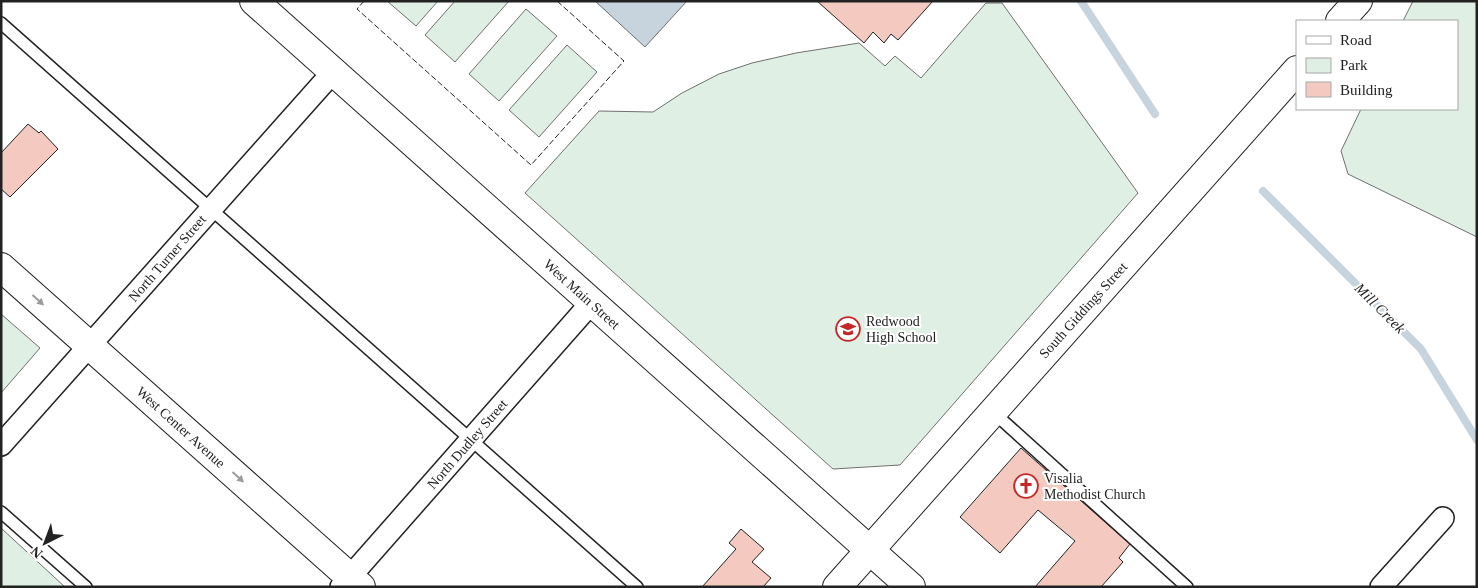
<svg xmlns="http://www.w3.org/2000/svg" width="1478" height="588" font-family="'Times New Roman',serif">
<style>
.green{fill:#e0efe3;stroke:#6f6f6f}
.water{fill:#c7d3dd;stroke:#6f6f6f}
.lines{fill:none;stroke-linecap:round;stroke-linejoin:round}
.stream{stroke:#c7d3dd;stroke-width:8}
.building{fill:#f3c9c0;stroke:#222}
.lane-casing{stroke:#222;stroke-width:14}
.street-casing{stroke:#222;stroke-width:24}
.secondary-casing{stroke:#222;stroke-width:30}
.lane{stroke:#fff;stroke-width:11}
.street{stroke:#fff;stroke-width:21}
.secondary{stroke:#fff;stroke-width:28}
.fence{stroke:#222;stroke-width:1;stroke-dasharray:6 2.5;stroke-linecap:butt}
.oneway{fill:#9c9c9c}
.labels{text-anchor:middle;stroke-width:4;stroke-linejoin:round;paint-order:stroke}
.street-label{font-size:14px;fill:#222;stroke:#fff}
.poi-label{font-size:14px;fill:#222;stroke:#fff;text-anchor:start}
.water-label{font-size:15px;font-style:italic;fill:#222;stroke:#fff}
</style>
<rect width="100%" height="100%" fill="#fff"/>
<g class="green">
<path d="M387 1H438L416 26Z"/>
<path d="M455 1H509L455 62 425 35Z"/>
<path d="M1413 1H1477V237L1348 174 1341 151 1361 109H1457V21H1403Z"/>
<path d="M986 3H1002L1138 193 900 465 833 469 525 193 599 111 653 112 682 93 719 74 752 63 796 53 859 43 885 66 895 56 921 78Z"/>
<path d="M526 9 557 36 499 101 469 74Z"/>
<path d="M567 45 597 72 539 137 509 110Z"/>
<path d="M1 314 40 348 1 393Z"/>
<path d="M1 528 65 587H1Z"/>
</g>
<path class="water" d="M595 1H687L645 47Z"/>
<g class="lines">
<g class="stream">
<path d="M1081 1 1155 114"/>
<path d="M1263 191 1421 349 1477 440"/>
</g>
</g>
<g class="building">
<path d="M817 1H933L898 40 891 34 884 43 873 32 864 43Z"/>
<path d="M28 124 39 133 41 131 58 149 10 197 1 189V153Z"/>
<path d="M1021 448 1130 544 1119 558 1123 562 1101 587H1035L1075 541 1038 510 1000 553 960 517Z"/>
<path d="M741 529 764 549 752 562 771 578 763 587H702L736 549 729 543Z"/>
</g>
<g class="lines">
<g class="lane-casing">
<g id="lane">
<path d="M1 23 637 587"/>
<path d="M993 412 1187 587"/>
<path d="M1 512 86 587"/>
</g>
</g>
<g class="street-casing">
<g id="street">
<path d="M1 445 333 72"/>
<path d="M341 587 592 302"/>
<path d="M1381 587 1443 518"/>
</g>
</g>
<g class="secondary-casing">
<g id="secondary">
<path d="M254 1 911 587"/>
<path d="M1340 21 1358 1"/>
<path d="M1 267 361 587"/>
<path d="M837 587 1297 70"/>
</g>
</g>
<use href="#lane" class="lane"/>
<use href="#street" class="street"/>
<use href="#secondary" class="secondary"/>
<path class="fence" d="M364 1 357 9 531 165 624 61 557 1"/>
</g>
<defs><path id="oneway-solid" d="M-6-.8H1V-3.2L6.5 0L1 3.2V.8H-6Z" transform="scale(1.25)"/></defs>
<g class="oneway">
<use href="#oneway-solid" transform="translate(38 300) rotate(42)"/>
<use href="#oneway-solid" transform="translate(238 477) rotate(42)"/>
</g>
<defs>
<g id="school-ring" transform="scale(1.25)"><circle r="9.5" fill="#fff" stroke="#c62828" stroke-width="1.5"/><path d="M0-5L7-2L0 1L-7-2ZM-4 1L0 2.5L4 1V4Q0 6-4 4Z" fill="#c62828"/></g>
<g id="church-ring" transform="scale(1.25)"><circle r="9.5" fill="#fff" stroke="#c62828" stroke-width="1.5"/><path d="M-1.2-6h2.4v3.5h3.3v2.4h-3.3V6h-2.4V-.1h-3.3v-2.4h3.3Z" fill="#c62828"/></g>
</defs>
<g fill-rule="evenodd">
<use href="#school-ring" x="848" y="329"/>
<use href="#church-ring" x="1026" y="486"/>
</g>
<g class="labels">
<g class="street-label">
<text transform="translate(167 258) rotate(-49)" y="5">North Turner Street</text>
<text transform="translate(582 294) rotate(42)" y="5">West Main Street</text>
<text transform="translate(1083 310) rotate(-48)" y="5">South Giddings Street</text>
<text transform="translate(181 427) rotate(42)" y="5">West Center Avenue</text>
<text transform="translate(467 444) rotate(-49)" y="5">North Dudley Street</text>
</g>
<g class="poi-label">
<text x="866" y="326">Redwood<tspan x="866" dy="16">High School</tspan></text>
<text x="1044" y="483">Visalia<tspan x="1044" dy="16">Methodist Church</tspan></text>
</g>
<g class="water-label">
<text transform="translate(1380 308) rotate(45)" y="5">Mill Creek</text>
</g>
</g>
<rect width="1478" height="588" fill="none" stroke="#222222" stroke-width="5"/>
<rect x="1296" y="20" width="162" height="90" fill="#ffffff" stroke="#a7a7a7"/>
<rect x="1306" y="36" width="25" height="8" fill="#ffffff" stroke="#a7a7a7"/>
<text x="1340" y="45" font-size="15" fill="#222222">Road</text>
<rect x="1306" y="58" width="25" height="15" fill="#e0efe3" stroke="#a7a7a7"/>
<text x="1340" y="70" font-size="15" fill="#222222">Park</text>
<rect x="1306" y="82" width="25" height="15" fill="#f3c9c0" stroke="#a7a7a7"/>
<text x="1340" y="95" font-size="15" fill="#222222">Building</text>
<g transform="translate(45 543) rotate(222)" stroke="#ffffff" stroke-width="4" paint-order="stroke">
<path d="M0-4L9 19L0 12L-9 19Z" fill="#222222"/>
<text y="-8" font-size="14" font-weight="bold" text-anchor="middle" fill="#222222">N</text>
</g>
</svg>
